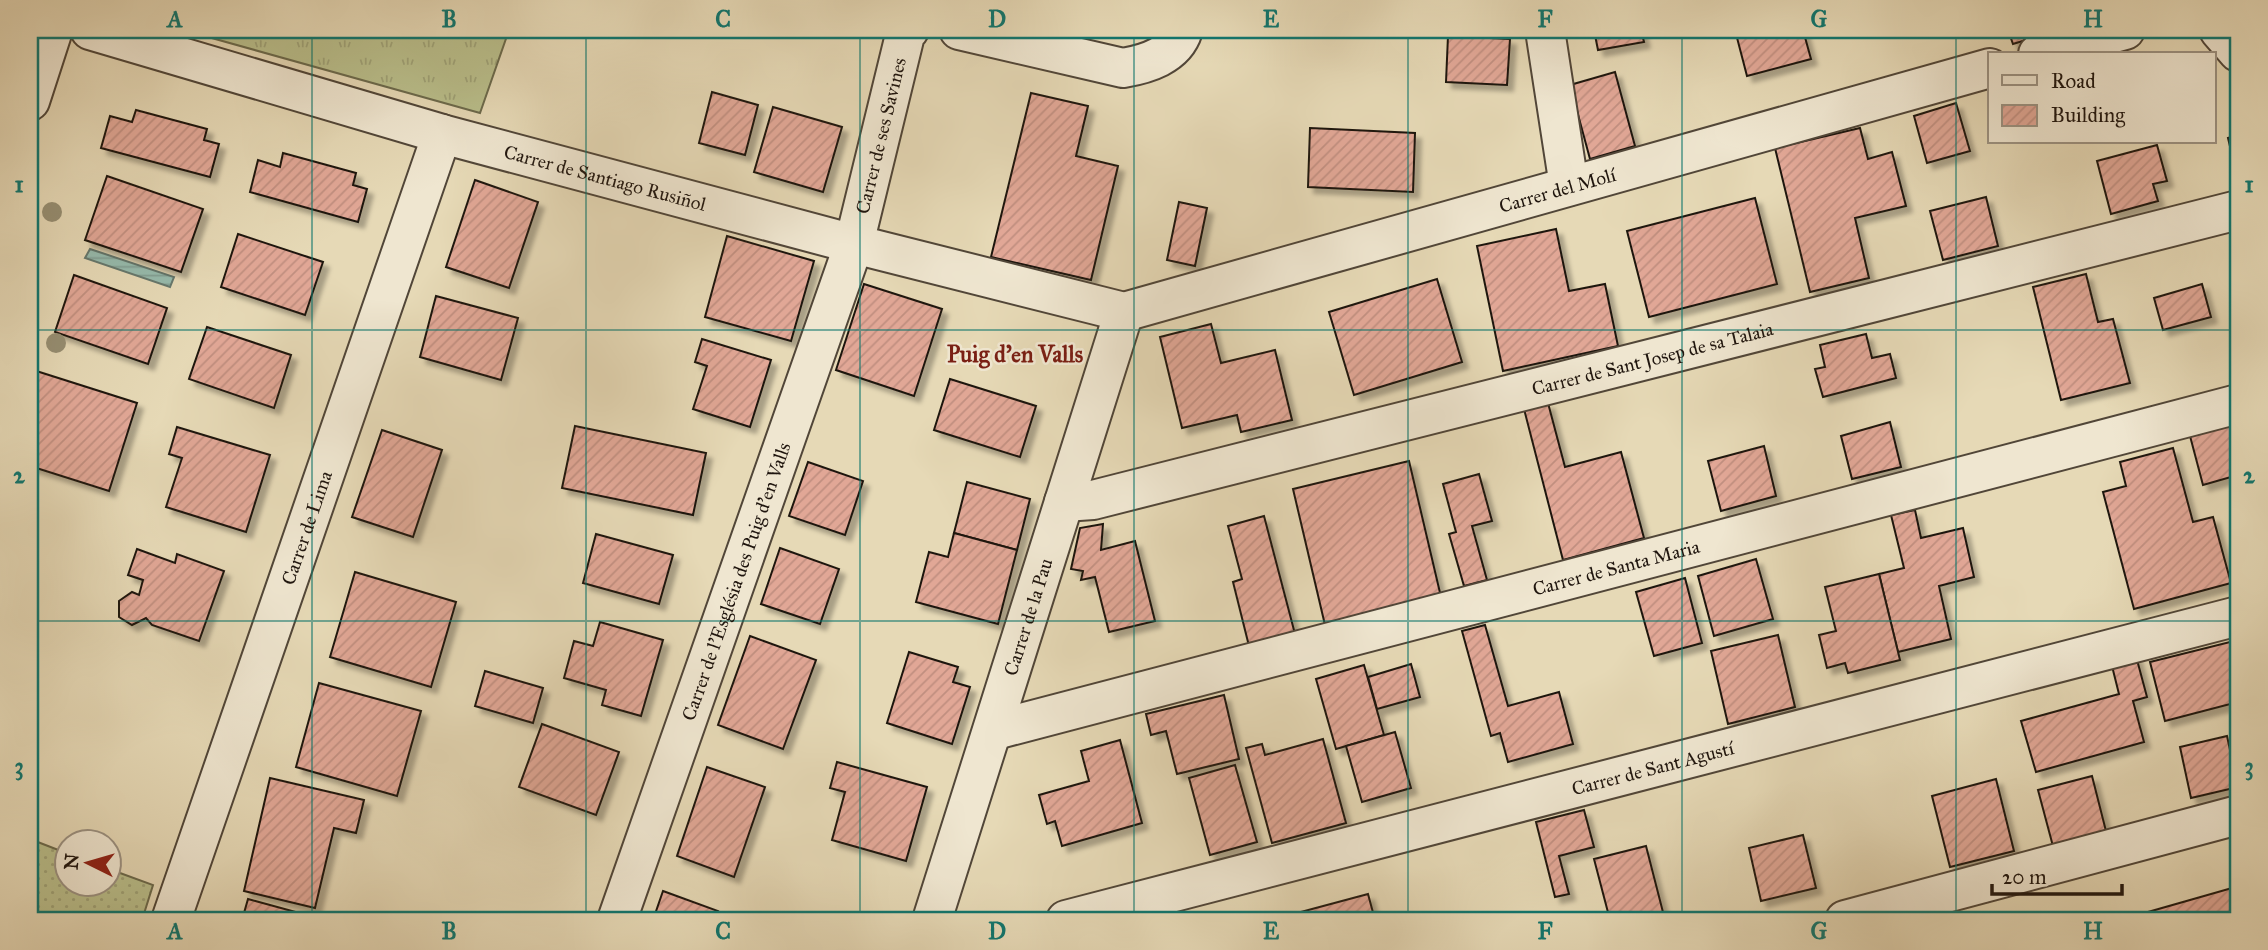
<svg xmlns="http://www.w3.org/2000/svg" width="2268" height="950" font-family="'IM FELL Great Primer',serif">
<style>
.grass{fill:url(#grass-tufts);stroke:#6c6a4c;stroke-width:2}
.park{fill:url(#park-dots);stroke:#6c6a4c;stroke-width:2}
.water{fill:url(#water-rules);stroke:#66786d;stroke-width:2}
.building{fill:url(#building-hatch);stroke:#1f150e;stroke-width:2;filter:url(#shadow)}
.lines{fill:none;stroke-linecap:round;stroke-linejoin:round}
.minor-casing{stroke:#514638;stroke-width:42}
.tertiary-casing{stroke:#514638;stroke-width:42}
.minor{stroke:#efe6d0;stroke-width:38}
.tertiary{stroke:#efe6d0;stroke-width:38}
.tree{fill:#968e72}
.grid{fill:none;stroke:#0f766e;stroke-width:2;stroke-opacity:0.55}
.labels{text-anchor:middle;stroke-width:5;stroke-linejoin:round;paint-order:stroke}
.street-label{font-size:19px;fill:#1f150e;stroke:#efe6d0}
.quarter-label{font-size:23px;font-weight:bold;fill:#7a1f14;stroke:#efe6d0}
.neatline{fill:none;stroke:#0f766e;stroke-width:2.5}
.grid-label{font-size:23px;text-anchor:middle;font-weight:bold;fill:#0f766e}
</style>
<defs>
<pattern id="grass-tufts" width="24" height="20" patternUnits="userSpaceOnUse" patternTransform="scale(1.75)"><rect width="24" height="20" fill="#b9be8b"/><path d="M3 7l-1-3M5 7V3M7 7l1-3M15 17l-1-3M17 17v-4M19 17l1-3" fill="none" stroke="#9fa277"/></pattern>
<pattern id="park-dots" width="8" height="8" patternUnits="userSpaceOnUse" patternTransform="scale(1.75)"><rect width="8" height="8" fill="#b9be8b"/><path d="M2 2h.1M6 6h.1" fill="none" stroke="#9fa277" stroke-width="1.8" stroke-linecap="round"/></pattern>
<pattern id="water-rules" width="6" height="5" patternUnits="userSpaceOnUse" patternTransform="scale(1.75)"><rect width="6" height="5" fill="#96baac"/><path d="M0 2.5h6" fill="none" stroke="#819f93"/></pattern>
<pattern id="building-hatch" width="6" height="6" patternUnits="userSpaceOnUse" patternTransform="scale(1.75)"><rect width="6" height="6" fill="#e1a796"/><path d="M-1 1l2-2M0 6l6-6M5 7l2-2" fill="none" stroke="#c18f80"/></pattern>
<filter id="shadow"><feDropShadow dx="6" dy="6" stdDeviation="2" flood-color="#0004"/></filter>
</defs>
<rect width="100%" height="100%" fill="#e6d9b6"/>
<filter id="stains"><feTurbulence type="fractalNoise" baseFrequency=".00286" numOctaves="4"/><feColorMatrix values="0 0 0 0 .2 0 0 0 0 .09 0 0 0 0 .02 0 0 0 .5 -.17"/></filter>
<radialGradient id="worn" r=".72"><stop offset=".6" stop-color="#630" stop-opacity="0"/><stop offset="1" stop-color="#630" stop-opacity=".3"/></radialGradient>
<path class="grass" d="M183 30H509L480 113Z"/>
<path class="park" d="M30 839 66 853V884H108L109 869 153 885 142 920H30Z"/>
<path class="water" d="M90 249 174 277 170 287 85 258Z"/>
<g class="building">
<path d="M1449 30H1503L1502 38 1448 36Z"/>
<path d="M1594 30H1641L1644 42 1598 50Z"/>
<path d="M1735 30H1803L1811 59 1747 76Z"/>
<path d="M2008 30H2058L2013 44Z"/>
<path d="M1448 36 1510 39 1507 85 1446 82Z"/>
<path d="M1615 72 1635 146 1590 159 1570 85Z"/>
<path d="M712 92 758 105 745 155 699 143Z"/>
<path d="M1031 93 1088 106 1076 156 1118 166 1091 280 991 257Z"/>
<path d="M1956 103 1970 151 1927 163 1914 116Z"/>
<path d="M773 107 842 127 823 192 754 172Z"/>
<path d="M136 110 207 129 204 140 219 144 210 177 101 148 110 116 132 122Z"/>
<path d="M1310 128 1415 133 1413 192 1308 187Z"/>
<path d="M1860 128 1868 159 1892 152 1906 206 1855 218 1869 278 1810 292 1775 148Z"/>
<path d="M2238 135V180L2228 138Z"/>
<path d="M2157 145 2167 181 2153 184 2158 201 2111 214 2097 161Z"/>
<path d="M283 153 356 173 353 185 367 189 358 222 250 192 258 160 280 167Z"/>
<path d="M107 176 203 209 181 272 85 240Z"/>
<path d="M475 180 538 202 509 288 446 267Z"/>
<path d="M1986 197 1998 246 1943 260 1930 211Z"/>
<path d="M1755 198 1777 284 1649 317 1627 231Z"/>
<path d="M1179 202 1207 208 1195 266 1167 260Z"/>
<path d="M1556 229 1569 291 1605 284 1618 346 1503 371 1477 246Z"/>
<path d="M238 234 323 262 305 315 221 287Z"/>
<path d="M727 236 814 261 791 341 705 317Z"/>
<path d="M2086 274 2098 322 2113 319 2130 383 2061 400 2033 287Z"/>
<path d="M74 275 167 308 148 364 55 332Z"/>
<path d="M1437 279 1462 362 1354 395 1329 312Z"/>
<path d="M864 284 942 309 914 396 836 370Z"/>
<path d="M2202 284 2211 317 2163 330 2154 298Z"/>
<path d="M436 296 518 318 501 380 420 357Z"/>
<path d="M1211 324 1221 363 1275 350 1292 420 1241 432 1237 415 1182 428 1160 337Z"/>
<path d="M207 327 291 355 274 408 189 379Z"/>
<path d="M1866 334 1872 358 1890 354 1896 378 1823 397 1815 369 1825 367 1820 345Z"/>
<path d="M702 339 771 360 750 427 693 409 707 366 695 362Z"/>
<path d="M30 369 137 403 109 491 30 466Z"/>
<path d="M950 379 1036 406 1020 457 934 430Z"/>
<path d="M1548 403 1565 467 1621 452 1644 538 1563 560 1524 409Z"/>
<path d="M1890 422 1901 467 1852 479 1841 436Z"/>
<path d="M2232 424 2238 448V475L2203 485 2190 436Z"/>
<path d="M575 426 706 453 693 515 562 488Z"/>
<path d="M177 427 270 455 246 532 166 507 182 458 169 454Z"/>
<path d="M382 430 442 450 413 537 352 517Z"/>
<path d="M1764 446 1776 496 1721 511 1708 461Z"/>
<path d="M2173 448 2193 522 2213 517 2231 583 2134 609 2103 492 2126 486 2120 462Z"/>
<path d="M1409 461 1441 597 1325 625 1293 489Z"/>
<path d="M808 462 863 481 845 535 789 516Z"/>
<path d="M1479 474 1492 521 1472 526 1487 580 1464 586 1449 534 1456 532 1443 484Z"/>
<path d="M967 482 1030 499 1017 550 954 533Z"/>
<path d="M1915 510 1921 538 1963 528 1974 577 1939 586 1951 639 1898 652 1879 574 1904 568 1891 515Z"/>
<path d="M1264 516 1295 634 1249 646 1233 582 1242 579 1228 526Z"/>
<path d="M1103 524 1101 550 1135 541 1155 621 1109 632 1095 577 1081 580 1083 571 1071 569 1080 528Z"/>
<path d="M954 533 1017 550 998 624 916 602 929 552 948 557Z"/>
<path d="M596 534 673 555 659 604 583 583Z"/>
<path d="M780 548 839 569 820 624 761 604Z"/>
<path d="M137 549 175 563 177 554 224 571 199 641 152 625 146 618 132 625 119 617V601L132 592 139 595 143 580 128 575Z"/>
<path d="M1756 559 1773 619 1714 636 1698 576Z"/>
<path d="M355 572 456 602 431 687 330 657Z"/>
<path d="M1879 574 1900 660 1848 673 1845 663 1827 668 1819 635 1836 631 1825 587Z"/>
<path d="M1685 578 1702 643 1654 656 1636 592Z"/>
<path d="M600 622 663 640 641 716 602 705 606 690 564 678 574 641 593 646Z"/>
<path d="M1485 625 1508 706 1559 692 1573 744 1508 762 1500 733 1491 736 1462 631Z"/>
<path d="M1778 635 1795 707 1728 724 1711 651Z"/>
<path d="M750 636 816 660 783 749 718 725Z"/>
<path d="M2238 640V702L2165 721 2150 662Z"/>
<path d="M909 652 958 667 953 682 970 687 952 744 887 723Z"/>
<path d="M2136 656 2147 697 2133 701 2144 742 2036 772 2021 721 2119 694 2111 662Z"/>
<path d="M1411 664 1420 697 1377 709 1368 677Z"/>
<path d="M1364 665 1384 735 1336 749 1316 679Z"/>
<path d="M485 671 543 688 533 723 475 706Z"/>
<path d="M319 683 421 711 397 796 296 767Z"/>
<path d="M1224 695 1239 759 1177 774 1166 731 1151 735 1146 714Z"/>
<path d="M542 724 619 752 596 815 519 787Z"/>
<path d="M1395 732 1411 788 1362 802 1346 746Z"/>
<path d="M2227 736 2238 787 2191 798 2180 747Z"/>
<path d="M1323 739 1346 823 1272 843 1246 748 1262 744 1265 755Z"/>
<path d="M1120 740 1142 823 1062 846 1055 821 1047 824 1039 795 1089 781 1081 751Z"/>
<path d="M837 762 927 787 906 861 832 840 845 792 830 788Z"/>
<path d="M1235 765 1257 842 1210 855 1189 778Z"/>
<path d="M707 767 765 787 734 877 677 856Z"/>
<path d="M2092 776 2107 835 2054 850 2038 790Z"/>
<path d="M270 778 364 800 356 833 334 828 315 908 244 891Z"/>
<path d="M1996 779 2014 851 1950 867 1932 796Z"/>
<path d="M1584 810 1594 847 1559 856 1569 894 1555 897 1536 822Z"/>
<path d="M1803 835 1816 888 1761 901 1749 848Z"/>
<path d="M1646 846 1665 920H1610L1594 859Z"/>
<path d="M2232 888 2235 899 2238 898V920H2143L2141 914Z"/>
<path d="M663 891 718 911 715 920H653Z"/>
<path d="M1368 894 1375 920H1271Z"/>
<path d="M248 899 303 914 302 920H242Z"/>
</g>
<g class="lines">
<g class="minor-casing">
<g id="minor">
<path id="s1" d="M90 30 442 134 854 244 1124 312 1990 68"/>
<path d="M959 30 1123 68C1146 64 1175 56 1183 30"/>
<path d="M1545 30 1569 186"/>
<path d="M2219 30 2238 52"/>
<path d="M2038 54 2125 30"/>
<path id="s2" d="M1064 502 1093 500 2238 210"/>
<path id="s3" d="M995 730 2238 404"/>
<path id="s4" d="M171 920 442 134"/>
<path id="s5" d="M617 920 854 244 906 31 909 30"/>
<path id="s6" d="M932 920 1124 312"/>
<path id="s7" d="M1066 920 2238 616"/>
<path d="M1845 920 2238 815"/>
</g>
</g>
<g class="tertiary-casing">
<path id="tertiary" d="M30 101 53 30"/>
</g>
<use href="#minor" class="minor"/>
<use href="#tertiary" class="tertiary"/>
</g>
<g class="tree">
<circle cx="52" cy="212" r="10"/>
<circle cx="56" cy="343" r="10"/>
</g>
<path class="grid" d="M312 30V920M586 30V920M860 30V920M1134 30V920M1408 30V920M1682 30V920M1956 30V920M30 330H2238M30 621H2238"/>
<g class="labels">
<g class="street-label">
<text dy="7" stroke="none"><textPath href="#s5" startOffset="828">Carrer de ses Savines</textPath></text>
<text dy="7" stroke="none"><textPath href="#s1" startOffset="536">Carrer de Santiago Rusiñol</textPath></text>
<text dy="7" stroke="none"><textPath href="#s1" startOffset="1522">Carrer del Molí</textPath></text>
<text dy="7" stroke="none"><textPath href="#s2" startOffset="606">Carrer de Sant Josep de sa Talaia</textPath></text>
<text dy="7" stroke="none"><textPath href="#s4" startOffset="415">Carrer de Lima</textPath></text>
<text dy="7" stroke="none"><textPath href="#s3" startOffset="642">Carrer de Santa Maria</textPath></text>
<text dy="7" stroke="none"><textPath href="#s5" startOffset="359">Carrer de l'Església des Puig d'en Valls</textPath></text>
<text dy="7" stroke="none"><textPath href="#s6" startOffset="318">Carrer de la Pau</textPath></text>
<text dy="7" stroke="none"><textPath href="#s7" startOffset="606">Carrer de Sant Agustí</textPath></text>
</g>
<g class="quarter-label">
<text x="1015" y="362">Puig d'en Valls</text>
</g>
</g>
<rect width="2268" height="950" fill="none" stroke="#e6d9b6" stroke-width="77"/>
<rect x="1988" y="52" width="228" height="91" fill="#efe6d0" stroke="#9c9282" stroke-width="2"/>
<rect x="2002" y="75" width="35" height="10" fill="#efe6d0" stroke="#9c9282" stroke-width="2"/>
<text x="2051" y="88" font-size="21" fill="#1f150e">Road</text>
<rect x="2002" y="105" width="35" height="21" fill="url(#building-hatch)" stroke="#9c9282" stroke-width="2"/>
<text x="2051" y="122" font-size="21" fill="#1f150e">Building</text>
<g transform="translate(88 863) rotate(275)"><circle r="33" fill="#efe6d0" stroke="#9c9282" stroke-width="2"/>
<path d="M0-5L12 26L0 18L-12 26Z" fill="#8f2418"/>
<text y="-10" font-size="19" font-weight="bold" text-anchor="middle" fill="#1f150e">N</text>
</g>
<path d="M1992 884v10h130v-10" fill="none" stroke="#1f150e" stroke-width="3.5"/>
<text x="2002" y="884" font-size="21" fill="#1f150e" stroke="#efe6d0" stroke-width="5" paint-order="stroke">20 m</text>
<rect x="38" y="38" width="2192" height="874" class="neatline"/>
<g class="grid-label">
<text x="175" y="27">A</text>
<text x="449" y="27">B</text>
<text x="723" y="27">C</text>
<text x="997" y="27">D</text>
<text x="1271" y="27">E</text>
<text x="1545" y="27">F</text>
<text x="1819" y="27">G</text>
<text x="2093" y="27">H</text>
<text x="19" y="192">1</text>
<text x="2249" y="192">1</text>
<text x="19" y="483">2</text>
<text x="2249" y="483">2</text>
<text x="19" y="774">3</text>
<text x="2249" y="774">3</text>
<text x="175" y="939">A</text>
<text x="449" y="939">B</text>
<text x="723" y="939">C</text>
<text x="997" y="939">D</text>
<text x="1271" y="939">E</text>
<text x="1545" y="939">F</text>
<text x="1819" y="939">G</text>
<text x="2093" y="939">H</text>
</g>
<rect width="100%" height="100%" filter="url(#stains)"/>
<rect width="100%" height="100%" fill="url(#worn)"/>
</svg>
